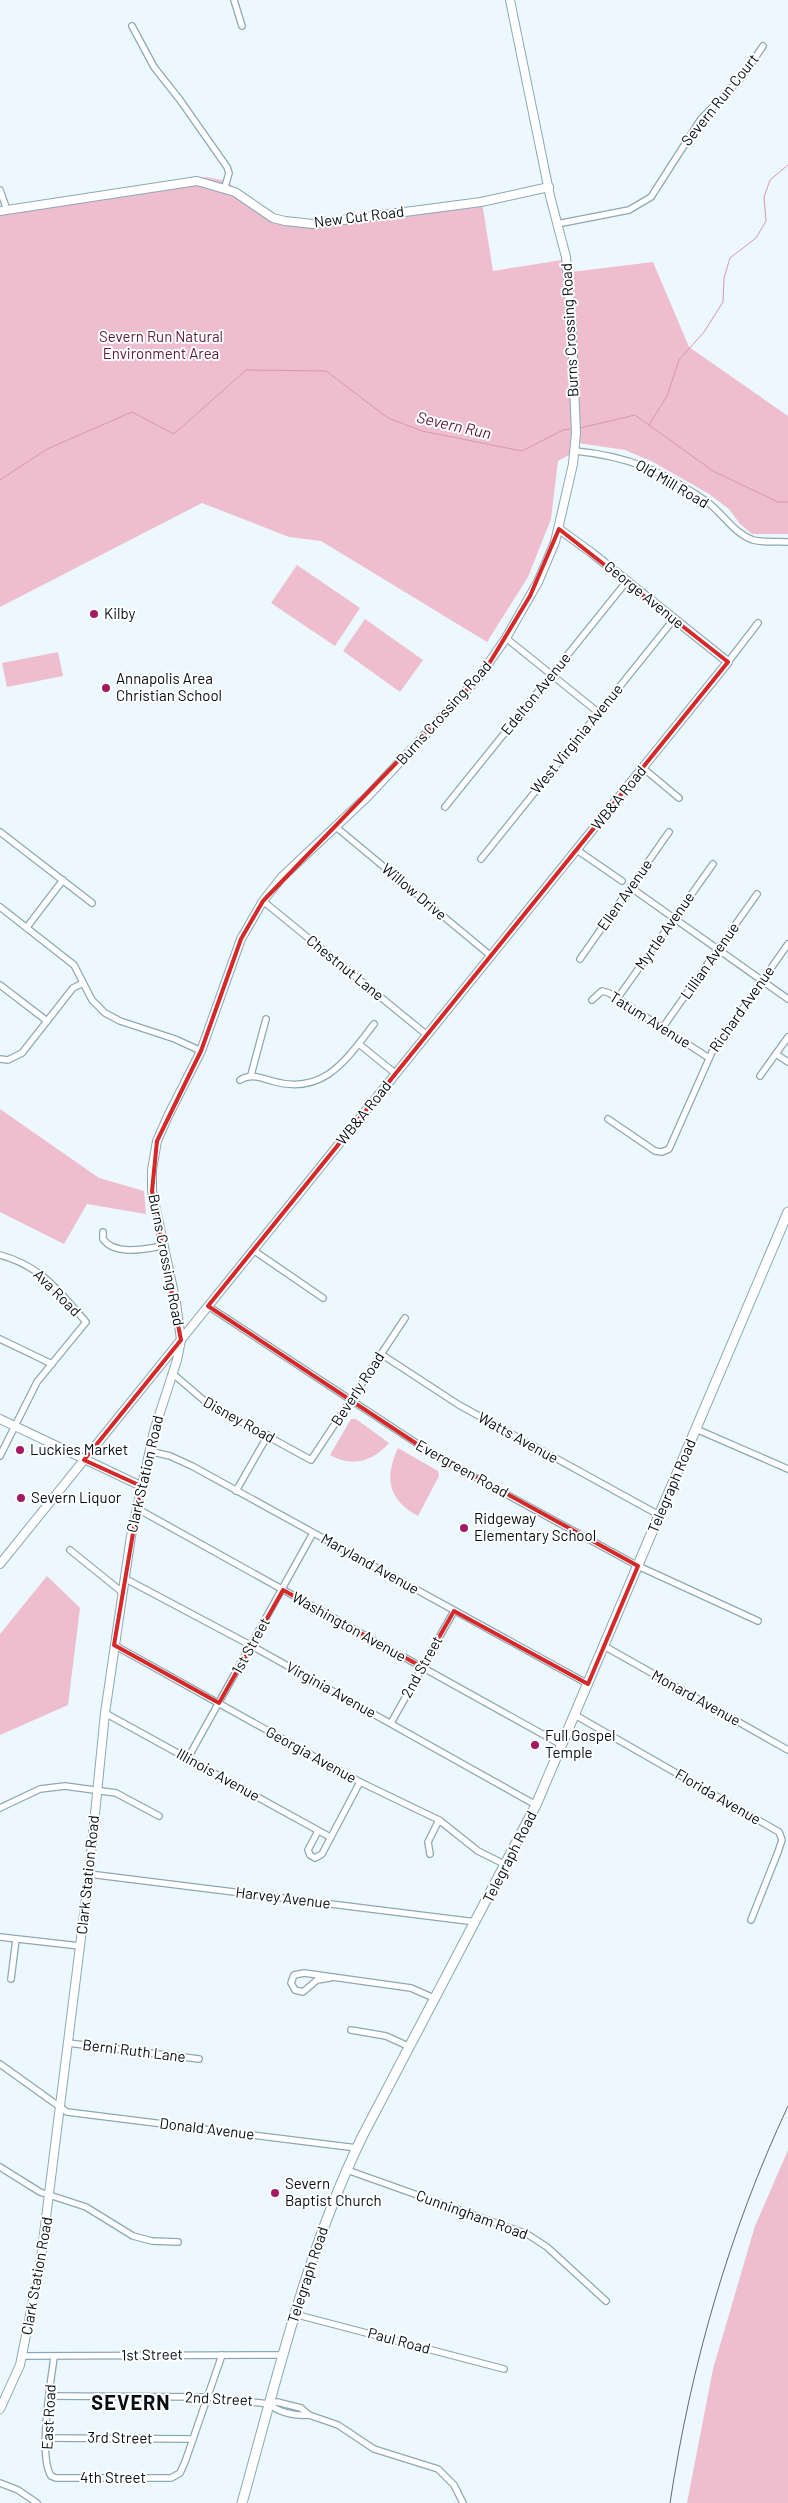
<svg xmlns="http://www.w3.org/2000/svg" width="788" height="2503" font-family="Barlow,sans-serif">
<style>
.green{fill:#eebece}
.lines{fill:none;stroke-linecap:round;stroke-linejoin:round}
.stream{stroke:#d599ae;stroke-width:1}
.street-casing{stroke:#8da8b5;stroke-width:8}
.secondary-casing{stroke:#8da8b5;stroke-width:10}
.primary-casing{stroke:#8da8b5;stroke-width:11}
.street{stroke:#fff;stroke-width:5.5}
.secondary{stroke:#fff;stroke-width:8}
.primary{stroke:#fff;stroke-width:9}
.rail{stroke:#616b6f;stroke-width:1}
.marked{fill:none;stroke:#d62828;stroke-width:4;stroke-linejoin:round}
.poi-dot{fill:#a4195f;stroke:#fff;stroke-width:2}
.labels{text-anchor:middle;stroke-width:4;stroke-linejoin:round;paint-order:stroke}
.street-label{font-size:15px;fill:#050e12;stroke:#fff}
.park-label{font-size:15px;fill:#611a3a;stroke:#fff}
.poi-label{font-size:15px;fill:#050e12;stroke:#fff;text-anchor:start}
.water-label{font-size:16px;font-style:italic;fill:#5e1838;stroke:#fff}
.district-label{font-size:20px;font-weight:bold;letter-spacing:1px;fill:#050e12;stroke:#fff}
</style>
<rect width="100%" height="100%" fill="#ecf8fd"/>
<g class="green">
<path d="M206 177 227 181 240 193 279 218 303 222 482 202 493 271 562 260 563 273 653 262 689 347 788 416V534H752L740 524 729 509 709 494 653 462 625 450 571 442V454L558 461 551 519 528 577 487 642 321 541 289 537 202 503 0 607V212Z"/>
<path d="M297 565 360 608 335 646 271 603Z"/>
<path d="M365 619 423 660 400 692 343 651Z"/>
<path d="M58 652 63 676 7 687 2 663Z"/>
<path d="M0 1109 99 1178 144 1191 146 1214 87 1204 64 1244 0 1212Z"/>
<path d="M351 1419H356L389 1443C373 1461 353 1468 330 1455Z"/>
<path d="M398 1448 438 1471 439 1476 418 1516C388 1500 384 1478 398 1448Z"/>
<path d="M47 1576 80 1608 68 1705 0 1735V1634Z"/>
<path d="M788 2150V2503H687L713 2369 755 2226Z"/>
</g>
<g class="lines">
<g class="stream">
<path d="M649 425 667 396 679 360 704 332 723 302 724 278 730 258 756 238 766 221 764 197 770 180 788 165"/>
<path d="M580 428 635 415 713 471 778 502H788"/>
<path d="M0 480 47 449 132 412 174 434 246 370 326 371 388 418 422 431 522 451 563 430 570 429"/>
</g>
<g class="street-casing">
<g id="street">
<path d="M234 0 242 26"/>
<path d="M132 26 154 67 180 100 227 167 229 173 225 187"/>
<path d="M0 190 7 210"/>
<path d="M557 224 629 210 651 197 701 119 742 77 763 46"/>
<path d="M575 451C628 456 662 471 706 501 723 513 733 533 753 540 764 543 777 541 788 542"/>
<path d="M506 638 599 713"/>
<path d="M728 662 758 623"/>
<path d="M643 768 679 798"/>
<path d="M445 807 627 581"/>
<path d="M336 827 491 956"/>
<path d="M0 832 92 903"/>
<path d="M577 850 622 881"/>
<path d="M481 859 674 619"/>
<path d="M630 887 788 999"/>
<path d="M263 901 427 1035"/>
<path d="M0 907 74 965 92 1000 105 1013 120 1021 175 1039 201 1051"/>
<path d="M27 927 63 880"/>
<path d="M580 959 669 832"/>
<path d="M0 985 47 1021"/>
<path d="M617 999 713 864"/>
<path d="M592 1000 602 991 609 993 709 1058"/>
<path d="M663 1027 757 894"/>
<path d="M359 1044 396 1074"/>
<path d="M776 1054 788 1062"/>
<path d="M0 1059 8 1060 22 1053 73 988 83 983"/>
<path d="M251 1075 266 1019"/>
<path d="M760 1076 788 1037"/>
<path d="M240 1080C251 1073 260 1078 272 1081 324 1096 346 1060 374 1024"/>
<path d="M608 1119 655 1151 662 1152 669 1149 712 1052 788 944"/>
<path d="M103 1232V1239C115 1256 145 1249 162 1246"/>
<path d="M253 1250 323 1298"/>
<path d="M0 1255C41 1266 59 1291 86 1322L37 1382 0 1456"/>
<path d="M208 1306 436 1456 638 1566 758 1621"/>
<path d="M0 1339 52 1364"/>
<path d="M381 1354 459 1405 659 1515"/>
<path d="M172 1373 207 1403 311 1460 405 1318"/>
<path d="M696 1429 788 1469"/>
<path d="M149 1451 170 1456 192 1466 588 1684"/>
<path d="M236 1491 268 1435"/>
<path d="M136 1508 562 1745"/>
<path d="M70 1550 122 1592"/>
<path d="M124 1578 252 1646 536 1805"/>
<path d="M114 1645 360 1782 439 1820 478 1851 506 1865"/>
<path d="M604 1646 788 1750"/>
<path d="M105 1713 330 1837"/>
<path d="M575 1715 779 1832 782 1840 778 1852 751 1920"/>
<path d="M391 1723 454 1611"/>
<path d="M188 1758 313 1533"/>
<path d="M0 1808 40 1789 65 1786 116 1793 159 1816"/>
<path d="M318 1831 308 1850 310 1855 315 1858 322 1854 360 1782"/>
<path d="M430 1854 428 1842 439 1820"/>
<path d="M89 1874 476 1922"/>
<path d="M0 1937 80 1946"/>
<path d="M330 1978 317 1980 303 1992 295 1990 291 1983 294 1975 304 1973 411 1988 436 1999"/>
<path d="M11 1979 16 1939"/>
<path d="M351 2030 386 2036 410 2047"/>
<path d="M68 2043 199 2059"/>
<path d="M0 2064 67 2112 357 2148"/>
<path d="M0 2167 40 2192 86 2207 133 2236 152 2241 178 2242"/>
<path d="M347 2170 527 2234 547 2247 606 2301"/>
<path d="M294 2314 504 2369"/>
<path d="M22 2356 283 2355"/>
<path d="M54 2357C51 2381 38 2456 51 2476L56 2478H171L180 2473 185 2462 222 2355"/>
<path d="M49 2396 207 2397 269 2404 277 2402 301 2408 309 2415 338 2425 374 2449 438 2469 454 2485 463 2503"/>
<path d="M269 2404C279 2413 296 2416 309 2415"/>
<path d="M47 2438 193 2439"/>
<path d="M0 2483 18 2490 37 2503"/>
</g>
</g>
<g class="secondary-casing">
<g id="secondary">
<path d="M0 211 197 181 235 192 273 218 285 221 313 224 481 202 549 187"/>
<path d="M0 1419 141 1486"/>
<path d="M0 1564 728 662 592 553 559 529"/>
<path d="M0 2409 20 2365 40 2266 89 1874 105 1713 131 1536 154 1431 177 1360 181 1340 176 1303 152 1191V1170L157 1141 168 1116 201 1051 241 939 263 901 282 877 368 796 479 677 506 638 538 582 555 542 573 464 576 433 571 314 566 257 550 196 510 0"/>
</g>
</g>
<g class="primary-casing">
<path id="primary" d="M242 2503C277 2378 306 2252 363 2135L536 1805 788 1212"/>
</g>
<use href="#street" class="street"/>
<use href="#secondary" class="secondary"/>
<use href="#primary" class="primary"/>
<path class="rail" d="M670 2503C691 2365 729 2232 788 2106"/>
</g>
<path class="marked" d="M559 529 728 662 208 1306 420 1446 638 1566 588 1684 454 1611 422 1667 283 1590 219 1703 114 1645 141 1486 84 1460 181 1340 152 1191 157 1141 201 1051 241 939 263 901 484 672 530 596Z"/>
<g class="poi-dot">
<circle cx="94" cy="614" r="5"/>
<circle cx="106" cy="688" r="5"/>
<circle cx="20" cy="1450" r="5"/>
<circle cx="21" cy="1498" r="5"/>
<circle cx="464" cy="1528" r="5"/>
<circle cx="535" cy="1745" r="5"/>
<circle cx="275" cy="2193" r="5"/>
</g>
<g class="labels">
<g class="street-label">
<text transform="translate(720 100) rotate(-51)" y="5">Severn Run Court</text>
<text transform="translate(359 217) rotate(-7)" y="5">New Cut Road</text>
<text transform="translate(570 330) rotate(-93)" y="5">Burns Crossing Road</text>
<text transform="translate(672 484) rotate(30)" y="5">Old Mill Road</text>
<text transform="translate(644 595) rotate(39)" y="5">George Avenue</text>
<text transform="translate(536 694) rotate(-51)" y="5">Edelton Avenue</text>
<text transform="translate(444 713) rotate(-48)" y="5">Burns Crossing Road</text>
<text transform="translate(577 739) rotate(-51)" y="5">West Virginia Avenue</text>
<text transform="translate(619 798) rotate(-51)" y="5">WB&amp;A Road</text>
<text transform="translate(414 892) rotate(40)" y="5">Willow Drive</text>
<text transform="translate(625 895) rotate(-55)" y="5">Ellen Avenue</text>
<text transform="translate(665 931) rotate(-55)" y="5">Myrtle Avenue</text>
<text transform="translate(710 961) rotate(-55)" y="5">Lillian Avenue</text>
<text transform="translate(345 968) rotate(39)" y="5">Chestnut Lane</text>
<text transform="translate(742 1009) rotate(-55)" y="5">Richard Avenue</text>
<text transform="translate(650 1020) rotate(32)" y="5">Tatum Avenue</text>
<text transform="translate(364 1113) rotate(-51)" y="5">WB&amp;A Road</text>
<text transform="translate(166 1260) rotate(79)" y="5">Burns Crossing Road</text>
<text transform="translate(57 1293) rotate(45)" y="5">Ava Road</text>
<text transform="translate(358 1389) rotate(-57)" y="5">Beverly Road</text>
<text transform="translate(239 1420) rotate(29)" y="5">Disney Road</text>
<text transform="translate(518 1438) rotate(29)" y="5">Watts Avenue</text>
<text transform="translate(462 1469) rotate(29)" y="5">Evergreen Road</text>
<text transform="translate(145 1474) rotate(-77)" y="5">Clark Station Road</text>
<text transform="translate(672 1486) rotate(-67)" y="5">Telegraph Road</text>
<text transform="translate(370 1564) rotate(29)" y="5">Maryland Avenue</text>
<text transform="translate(349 1627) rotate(29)" y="5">Washington Avenue</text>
<text transform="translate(251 1646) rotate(-61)" y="5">1st Street</text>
<text transform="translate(422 1667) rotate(-61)" y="5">2nd Street</text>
<text transform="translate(331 1690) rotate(29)" y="5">Virginia Avenue</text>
<text transform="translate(696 1698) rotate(29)" y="5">Monard Avenue</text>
<text transform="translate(311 1755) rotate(29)" y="5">Georgia Avenue</text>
<text transform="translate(218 1775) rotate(29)" y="5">Illinois Avenue</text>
<text transform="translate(718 1797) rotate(30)" y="5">Florida Avenue</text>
<text transform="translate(510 1857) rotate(-63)" y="5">Telegraph Road</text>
<text transform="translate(88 1875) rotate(-84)" y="5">Clark Station Road</text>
<text transform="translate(283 1898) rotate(7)" y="5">Harvey Avenue</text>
<text transform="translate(134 2051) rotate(7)" y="5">Berni Ruth Lane</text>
<text transform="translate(207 2129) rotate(7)" y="5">Donald Avenue</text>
<text transform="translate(472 2215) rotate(20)" y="5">Cunningham Road</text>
<text transform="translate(308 2275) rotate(-72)" y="5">Telegraph Road</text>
<text transform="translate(37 2276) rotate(-80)" y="5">Clark Station Road</text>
<text transform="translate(399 2341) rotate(15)" y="5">Paul Road</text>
<text transform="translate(152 2355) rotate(-1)" y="5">1st Street</text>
<text transform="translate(219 2399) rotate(3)" y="5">2nd Street</text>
<text transform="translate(49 2417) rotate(-87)" y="5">East Road</text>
<text transform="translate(120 2438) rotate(1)" y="5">3rd Street</text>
<text x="113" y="2483">4th Street</text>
</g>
<g class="park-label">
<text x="161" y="342">Severn Run Natural<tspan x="161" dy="17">Environment Area</tspan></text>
</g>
<g class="poi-label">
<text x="104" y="619">Kilby</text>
<text x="116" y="684">Annapolis Area<tspan x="116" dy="17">Christian School</tspan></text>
<text x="30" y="1455">Luckies Market</text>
<text x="31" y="1503">Severn Liquor</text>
<text x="474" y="1524">Ridgeway<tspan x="474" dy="17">Elementary School</tspan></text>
<text x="545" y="1741">Full Gospel<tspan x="545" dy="17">Temple</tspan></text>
<text x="285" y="2189">Severn<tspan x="285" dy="17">Baptist Church</tspan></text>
</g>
<g class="water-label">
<text transform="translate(454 425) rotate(13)" y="6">Severn Run</text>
</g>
<g class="district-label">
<text x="131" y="2410">SEVERN</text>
</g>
</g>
</svg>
